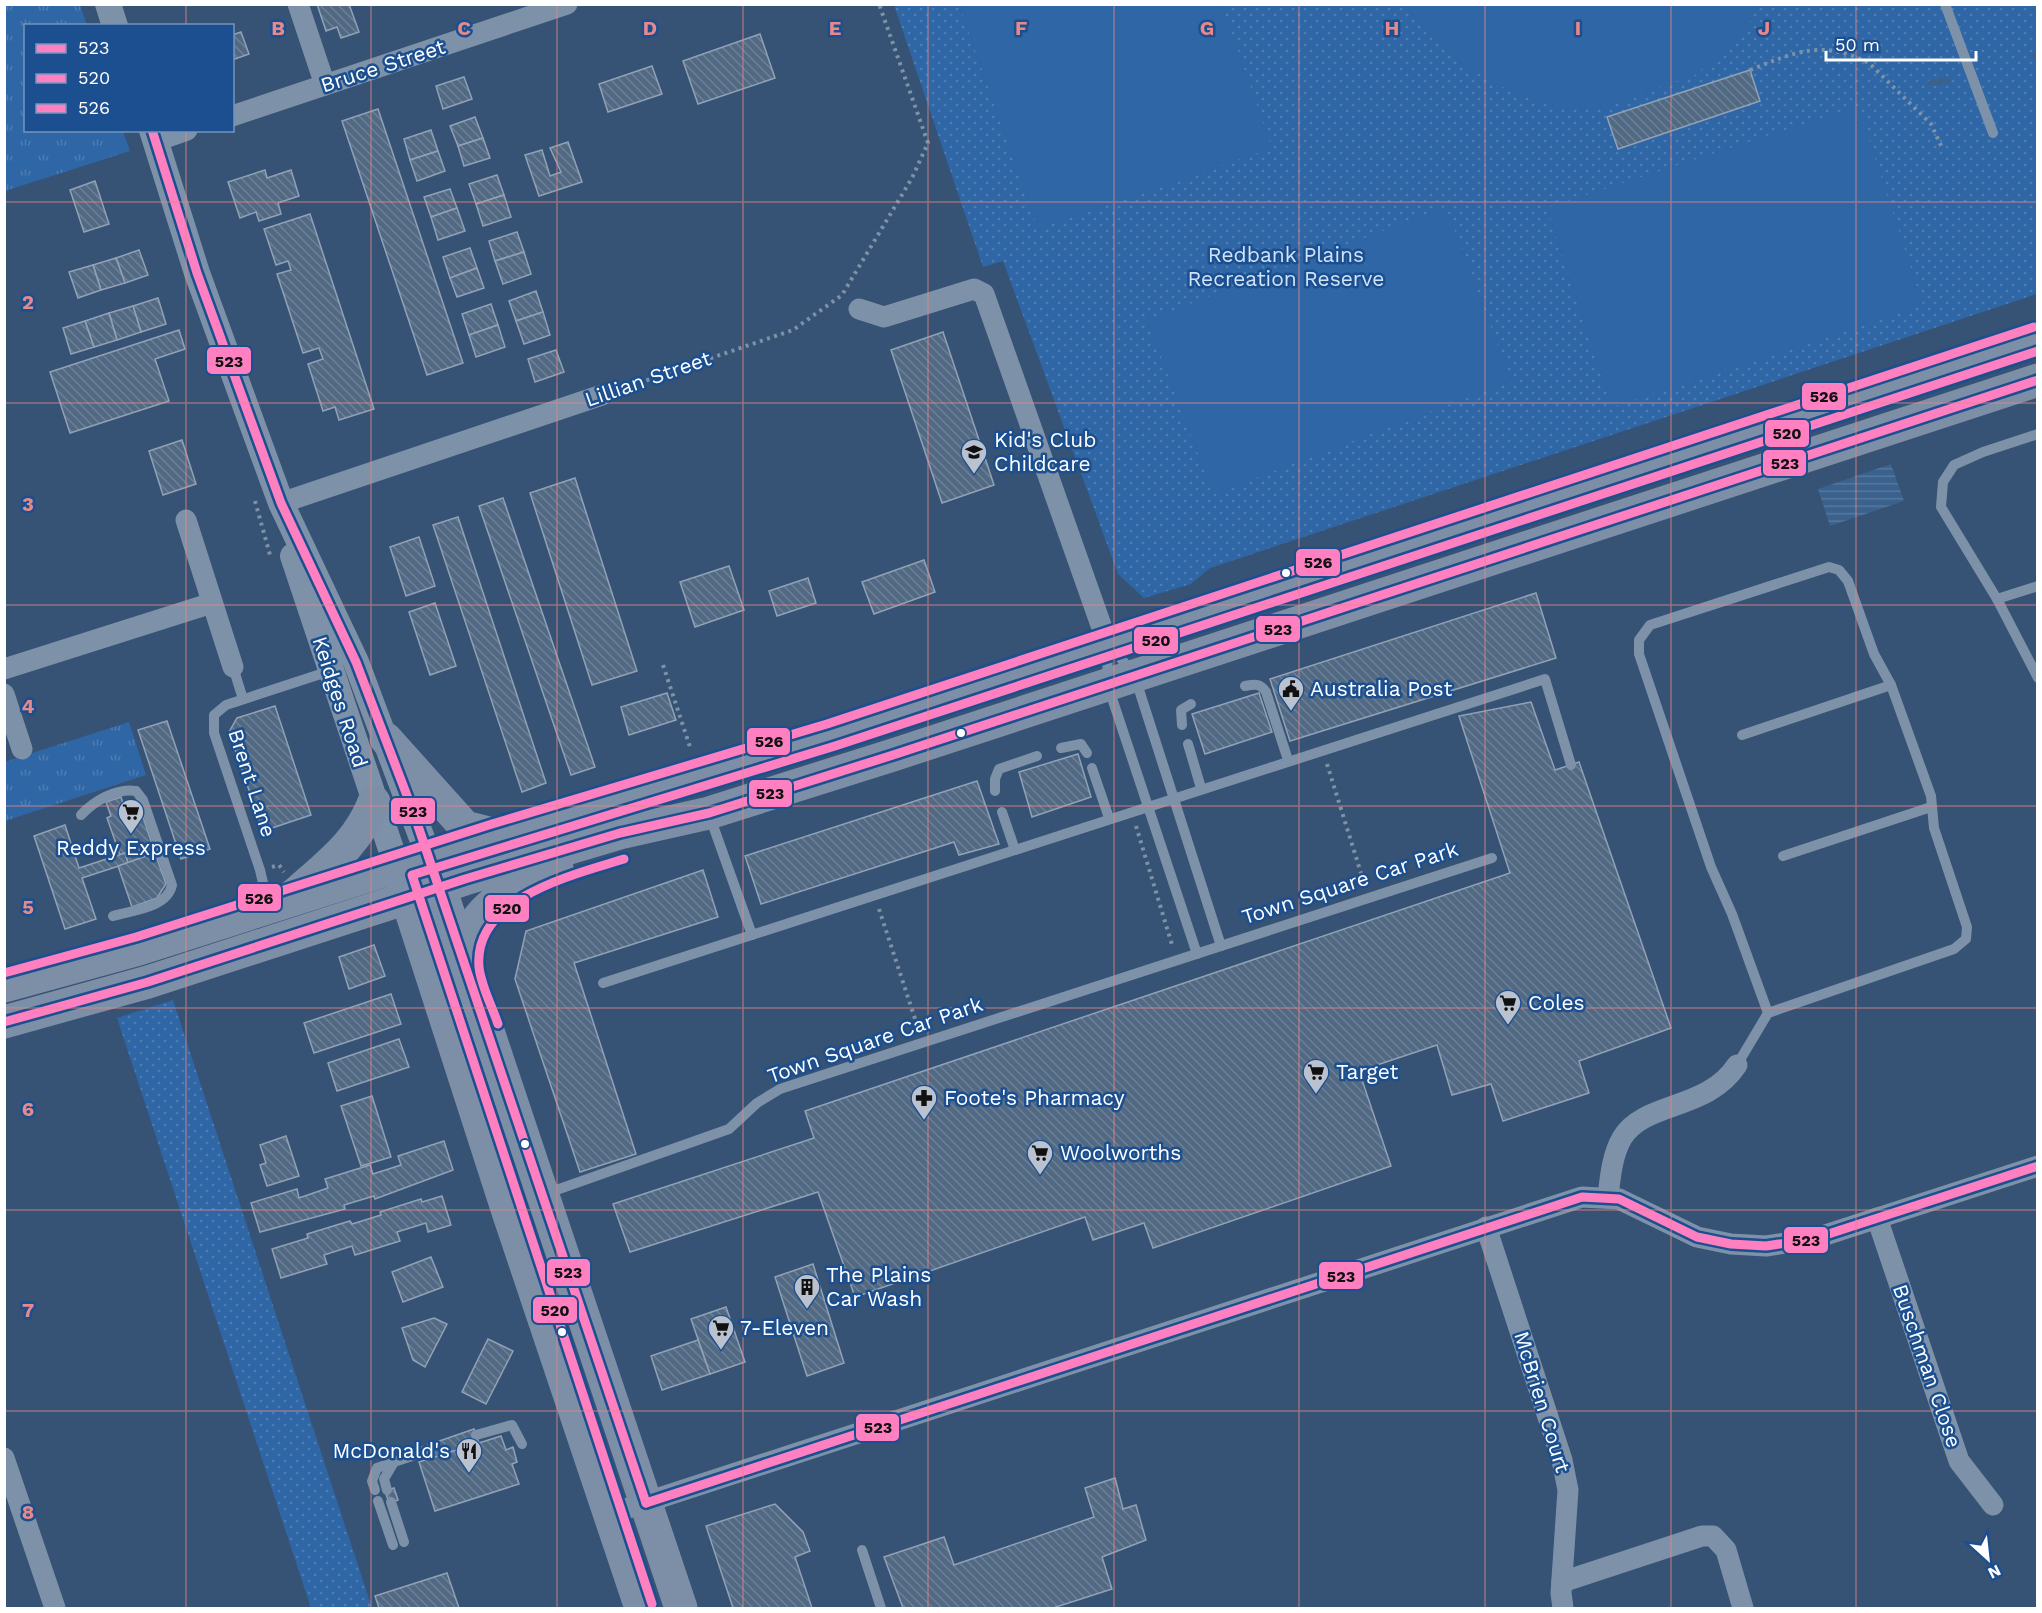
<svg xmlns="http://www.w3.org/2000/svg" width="2042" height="1613" font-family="'Work Sans',sans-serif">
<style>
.grass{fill:url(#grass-tufts)}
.park{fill:url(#park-dots)}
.pitch{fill:#2f66a5}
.water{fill:url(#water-rules)}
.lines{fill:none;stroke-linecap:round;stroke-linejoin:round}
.stream{stroke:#3b618d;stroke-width:6}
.building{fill:url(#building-back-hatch);stroke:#92a2b6;stroke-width:1.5}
.path{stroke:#7d92a8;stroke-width:4;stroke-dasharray:3 4.5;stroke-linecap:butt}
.service{stroke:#7d92a8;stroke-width:10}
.minor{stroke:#7d92a8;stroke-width:21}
.tertiary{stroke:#7d92a8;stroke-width:26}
.primary{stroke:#7d8ea7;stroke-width:33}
.bus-1-casing{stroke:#1b4f8f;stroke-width:14}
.bus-2-casing{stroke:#1b4f8f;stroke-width:14}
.bus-3-casing{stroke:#1b4f8f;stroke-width:14}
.bus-1{stroke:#ff80c0;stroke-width:9}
.bus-2{stroke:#ff80c0;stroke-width:9}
.bus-3{stroke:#ff80c0;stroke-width:9}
.grid{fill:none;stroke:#e88989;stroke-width:1.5;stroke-opacity:0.55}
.bus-dot{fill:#fff;stroke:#1b4f8f;stroke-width:2}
.labels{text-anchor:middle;stroke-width:5;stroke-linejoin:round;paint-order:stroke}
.street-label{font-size:21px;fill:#fff;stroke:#1b4f8f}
.park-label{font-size:21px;fill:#cfe3fa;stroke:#1b4f8f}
.poi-label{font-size:21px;fill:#fff;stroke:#1b4f8f;text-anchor:start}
.grid-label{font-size:20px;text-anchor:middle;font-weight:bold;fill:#e88989;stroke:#1b4f8f;stroke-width:5;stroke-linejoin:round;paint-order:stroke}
.line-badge{stroke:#1b4f8f;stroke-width:2}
.pale-badge-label{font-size:16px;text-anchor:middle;font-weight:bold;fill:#111}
</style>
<defs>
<pattern id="grass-tufts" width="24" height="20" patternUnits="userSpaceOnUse" patternTransform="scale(1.5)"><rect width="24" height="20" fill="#2f66a5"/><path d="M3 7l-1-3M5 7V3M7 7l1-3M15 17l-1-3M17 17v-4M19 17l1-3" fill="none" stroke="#4e7db2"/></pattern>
<pattern id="park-dots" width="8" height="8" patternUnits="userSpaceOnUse" patternTransform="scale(1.5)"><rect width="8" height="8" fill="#2f66a5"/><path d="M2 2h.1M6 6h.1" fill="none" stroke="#4e7db2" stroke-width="1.8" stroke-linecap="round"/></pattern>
<pattern id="water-rules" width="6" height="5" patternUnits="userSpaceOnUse" patternTransform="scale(1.5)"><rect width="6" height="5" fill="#3b618d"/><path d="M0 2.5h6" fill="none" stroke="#58799e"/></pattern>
<pattern id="building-back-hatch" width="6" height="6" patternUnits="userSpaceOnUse" patternTransform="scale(1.5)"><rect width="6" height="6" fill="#526984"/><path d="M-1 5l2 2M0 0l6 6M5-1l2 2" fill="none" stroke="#6c8096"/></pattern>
</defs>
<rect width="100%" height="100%" fill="#365274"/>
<g class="grass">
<path d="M5 4 80 5 87 25 26 26V130L123 131 130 151 5 191Z"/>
<path d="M129 722 146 775 5 821 4 762Z"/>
</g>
<g class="park">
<path d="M894 5H2037V294L1210 568 1191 584 1144 598 1118 574 1003 261 983 267Z"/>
<path d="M173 1000 372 1608H311L117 1018Z"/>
</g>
<g class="pitch">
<path d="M959 5H1222L1272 148 1038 229Z"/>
<path d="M1404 5H1760L1742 33 1695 75 1601 108 1559 107 1508 90 1462 64 1426 31Z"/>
<path d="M1858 106 1923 305 1612 407 1547 208Z"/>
<path d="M1446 207 1511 381 1213 494 1147 320Z"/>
</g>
<path class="water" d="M1891 464 1904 501 1830 526 1818 489Z"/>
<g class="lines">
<g class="stream">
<path d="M2035 56 2038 55"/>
<path d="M1931 83 1948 80"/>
</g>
</g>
<g class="building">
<path d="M317 4H349L359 32 341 38 337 27 326 31Z"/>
<path d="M241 32 249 54 232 60V35Z"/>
<path d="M760 34 775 78 698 104 683 61Z"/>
<path d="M652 66 662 94 608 112 599 84Z"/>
<path d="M1750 70 1760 101 1618 149 1607 117Z"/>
<path d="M464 77 472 99 443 109 436 86Z"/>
<path d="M378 109 463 363 427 375 342 121Z"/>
<path d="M475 117 483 138 458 146 450 126Z"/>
<path d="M431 130 438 151 410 160 404 139Z"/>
<path d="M483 138 490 158 464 166 458 146Z"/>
<path d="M568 142 582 182 539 196 525 155 542 150 550 176 561 172 550 148Z"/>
<path d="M438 151 445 171 417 181 410 160Z"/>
<path d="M265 170 267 178 291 170 299 196 278 203 281 214 259 221 256 212 240 218 228 182Z"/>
<path d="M497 175 504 195 476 204 469 184Z"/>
<path d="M95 181 109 224 84 232 70 190Z"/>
<path d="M450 189 457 208 431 217 424 197Z"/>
<path d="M504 195 511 217 483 226 476 204Z"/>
<path d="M457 208 465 231 438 240 431 217Z"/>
<path d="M310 214 374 409 339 420 335 407 323 411 308 364 323 359 319 348 303 353 277 274 291 270 288 261 276 265 264 229Z"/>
<path d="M517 232 524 252 495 261 489 241Z"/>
<path d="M470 248 477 268 450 278 443 257Z"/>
<path d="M139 250 148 275 125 283 116 258Z"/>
<path d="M524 252 531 274 503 284 495 261Z"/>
<path d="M116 258 125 283 101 290 93 265Z"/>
<path d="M93 265 101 290 78 298 69 272Z"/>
<path d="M477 268 484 288 457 297 450 278Z"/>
<path d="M536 291 543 312 516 321 509 301Z"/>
<path d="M158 298 166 324 141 332 133 306Z"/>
<path d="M491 304 498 325 469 335 462 314Z"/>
<path d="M133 306 141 332 117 340 109 313Z"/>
<path d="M543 312 550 335 524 344 516 321Z"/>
<path d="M109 313 117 340 94 347 85 321Z"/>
<path d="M85 321 94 347 71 354 63 328Z"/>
<path d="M498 325 505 347 476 357 469 335Z"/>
<path d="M179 330 185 349 155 359 169 401 70 433 50 372Z"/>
<path d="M943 332 994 485 942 503 891 350Z"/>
<path d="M556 350 564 372 535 382 528 359Z"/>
<path d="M182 440 196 484 163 495 149 451Z"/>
<path d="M575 478 637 671 592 685 530 493Z"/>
<path d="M503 498 595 767 571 775 479 506Z"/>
<path d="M458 517 546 783 522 792 433 525Z"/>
<path d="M419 537 435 586 406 596 390 547Z"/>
<path d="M924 560 935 592 874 614 862 582Z"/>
<path d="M729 566 744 610 695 627 680 582Z"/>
<path d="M808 578 816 603 777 616 769 591Z"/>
<path d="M1536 593 1556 658 1290 741 1270 679Z"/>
<path d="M435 603 456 666 430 675 409 612Z"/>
<path d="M667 693 676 720 629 735 621 707Z"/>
<path d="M1259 693 1272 732 1205 754 1192 714Z"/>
<path d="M1531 702 1555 770 1579 762 1671 1028 1579 1061 1589 1093 1503 1121 1491 1084 1452 1095 1437 1045 1359 1071 1391 1166 1153 1248 1144 1223 1093 1240 1085 1217 855 1297 818 1192 630 1252 613 1204 814 1138 805 1111 1510 873 1459 716Z"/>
<path d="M275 706 311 815 263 831 229 732 237 718Z"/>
<path d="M167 721 210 849 181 859 138 730Z"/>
<path d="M1078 754 1091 797 1032 817 1019 772Z"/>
<path d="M977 781 999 844 959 855 954 842 761 904 745 856Z"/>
<path d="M121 797 124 807 138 802 155 853 128 863 125 853 120 855 107 818 111 816 106 802Z"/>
<path d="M65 825 79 868 125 853 128 863 82 878 96 919 65 929 34 836Z"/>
<path d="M155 853 166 884 157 898 132 907 118 866Z"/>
<path d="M703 870 718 917 574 963 636 1154 580 1172 515 979 526 931Z"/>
<path d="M374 945 385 976 349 989 339 957Z"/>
<path d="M391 994 401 1024 314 1053 304 1023Z"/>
<path d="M399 1039 409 1067 337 1091 328 1063Z"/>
<path d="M372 1096 391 1157 361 1166 341 1106Z"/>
<path d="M286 1136 299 1176 267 1186 260 1165 266 1163 260 1145Z"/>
<path d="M444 1141 453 1170 375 1199 374 1196 344 1205 345 1209 260 1232 251 1203 297 1189 299 1198 328 1188 325 1179 370 1165 373 1174 401 1165 398 1156Z"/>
<path d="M442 1196 451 1225 428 1232 426 1223 397 1232 400 1241 355 1255 352 1246 324 1255 327 1264 281 1278 272 1249 308 1238 307 1234 350 1221 352 1224 381 1215 380 1212 421 1199 422 1202Z"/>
<path d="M431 1257 443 1287 403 1302 392 1272Z"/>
<path d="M813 1264 844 1363 807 1376 775 1277Z"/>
<path d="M726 1307 745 1362 710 1374 691 1319Z"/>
<path d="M434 1318 447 1324 425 1367 413 1360 402 1328Z"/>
<path d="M488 1339 513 1351 486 1404 462 1392Z"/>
<path d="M698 1340 710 1374 662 1390 651 1356Z"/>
<path d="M474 1429 479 1443 427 1460 422 1447Z"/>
<path d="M501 1436 506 1450 513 1447 517 1462 512 1464 519 1484 435 1511 419 1462Z"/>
<path d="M1115 1478 1123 1509 1136 1505 1146 1540 1102 1557 1112 1589 1053 1608H903L884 1557 944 1537 954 1565 1094 1517 1085 1488Z"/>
<path d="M394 1488 398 1500 389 1503 385 1491Z"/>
<path d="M775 1504 803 1532 810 1551 795 1557 812 1608H733L706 1526Z"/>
<path d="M447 1573 459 1608H379L375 1596Z"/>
</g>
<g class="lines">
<g class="path">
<path d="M1750 70C1796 52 1821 39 1869 63L1931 124 1943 150"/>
<path d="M618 390 793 330 842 295 912 178 928 143 879 4"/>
<path d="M255 501 270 555"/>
<path d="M663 665 691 750"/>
<path d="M1327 764 1365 886"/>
<path d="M1136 826 1173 948"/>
<path d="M272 867 279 865 284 872"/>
<path d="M879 909 919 1031"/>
</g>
<g class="service">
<path d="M1945 4 1993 133"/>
<path d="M2038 434 1983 452 1954 465 1943 482 1941 507 1997 599 2038 678"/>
<path d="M1997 599 2038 586"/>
<path d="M1111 647 1134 674 1221 946"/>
<path d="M1108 648 1107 683 1197 954"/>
<path d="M233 667 243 699"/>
<path d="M1245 686C1255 684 1260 683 1266 692L1288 760"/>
<path d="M1182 725 1181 710 1191 704"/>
<path d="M1742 735 1891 685"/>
<path d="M1188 744 1201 788"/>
<path d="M1061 748 1081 744 1087 753"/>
<path d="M1092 768 1109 818"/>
<path d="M995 791V779L999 769 1037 756"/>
<path d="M1002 812 1015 850"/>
<path d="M81 815C94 801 116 788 136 791L143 800 172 885C167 908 133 910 113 916"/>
<path d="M710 817 752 935"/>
<path d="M1783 856 1931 807"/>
<path d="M268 904 260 870 214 733V715L226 705 333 670"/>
<path d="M603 983 1545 679 1571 765"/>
<path d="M1737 1065 1768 1013 1732 914 1711 867 1639 654V640L1650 625 1829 567 1839 570 1848 581 1874 654 1891 685 1931 796 1934 828 1967 927 1966 939 1954 949 1768 1013"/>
<path d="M545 1194 729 1129 757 1103 780 1089 1492 858"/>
<path d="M476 1435 512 1425 522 1444"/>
<path d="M375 1490 372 1481 377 1468 394 1462"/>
<path d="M387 1490 384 1479 394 1462 424 1452"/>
<path d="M378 1501 393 1545"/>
<path d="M391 1502 404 1542"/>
<path d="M862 1550 881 1608"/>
</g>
<g class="minor">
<path d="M298 4 325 85"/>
<path d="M232 116 567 4"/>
<path d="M156 141 187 130"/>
<path d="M859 309 884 317 974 289 984 294 1108 645"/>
<path d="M281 503 602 395"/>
<path d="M186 520 233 667"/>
<path d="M4 669 212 603"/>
<path d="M4 694 22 749"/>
<path d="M1608 1197C1610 1179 1612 1155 1622 1138 1644 1101 1707 1111 1737 1065"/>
<path d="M1877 1218 1959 1461 1993 1505"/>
<path d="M1486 1227 1562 1460 1568 1490 1561 1593 1563 1608"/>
<path d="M4 1458 55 1608"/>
<path d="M610 1514 1582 1197 1619 1199 1697 1237 1731 1244 1766 1246 1813 1239 2038 1166"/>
<path d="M1562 1582 1702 1536H1713L1726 1550 1743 1608"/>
</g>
<g class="tertiary">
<path d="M108 4 115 26"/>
<path d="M152 130 197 273 281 503 356 662 429 857"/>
<path d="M293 556 397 867"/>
</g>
<g class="primary">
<path d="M386 739 465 827 496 835"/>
<path d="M433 867 681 1608"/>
<path d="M400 877 508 1212 641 1608"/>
<path d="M293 896C326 866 358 844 374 802"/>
<path d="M467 965C468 955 466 941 470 932 483 903 528 877 557 868"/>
<path d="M4 986 139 949 496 835 831 735 2038 338"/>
<path d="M4 1022 148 982 465 879 620 833 709 813 893 755 2038 380"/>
</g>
<g class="bus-1-casing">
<g id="bus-1">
<path d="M152 130 197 273 281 503 356 662 414 814 646 1503"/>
<path d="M4 1022 148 982 465 879 620 833 709 813 893 755 2038 380"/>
<path d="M646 1503 1582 1197 1619 1199 1697 1237 1731 1244 1766 1246 1813 1239 2038 1166"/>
</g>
</g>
<g class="bus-2-casing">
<g id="bus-2">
<path d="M498 1024C492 1006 481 986 479 967 473 898 573 875 624 859"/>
<path d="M652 1604 412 875 835 746 2038 351"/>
</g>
</g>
<g class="bus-3-casing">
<path id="bus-3" d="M4 973 136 937 492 824 827 724 2034 327"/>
</g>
<use href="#bus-1" class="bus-1"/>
<use href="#bus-2" class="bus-2"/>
<use href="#bus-3" class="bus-3"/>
</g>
<path class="grid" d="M186 4V26M371 4V1608M557 4V1608M743 4V1608M928 4V1608M1114 4V1608M1299 4V1608M1485 4V1608M1671 4V1608M1856 4V1608M186 130V1608M4 202H2038M4 403H2038M4 605H2038M4 806H2038M4 1008H2038M4 1210H2038M4 1411H2038"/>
<defs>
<g id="school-pin" transform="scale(1.35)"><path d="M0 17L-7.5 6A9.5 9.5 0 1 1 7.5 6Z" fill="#b9c2ce" stroke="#1b4f8f"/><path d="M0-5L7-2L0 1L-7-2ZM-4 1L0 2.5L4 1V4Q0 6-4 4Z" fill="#111"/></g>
<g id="civic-pin" transform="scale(1.35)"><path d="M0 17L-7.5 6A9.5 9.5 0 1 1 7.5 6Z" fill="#b9c2ce" stroke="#1b4f8f"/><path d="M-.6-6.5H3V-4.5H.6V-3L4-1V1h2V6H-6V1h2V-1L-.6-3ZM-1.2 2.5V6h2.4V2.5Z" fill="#111"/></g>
<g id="supermarket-pin" transform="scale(1.35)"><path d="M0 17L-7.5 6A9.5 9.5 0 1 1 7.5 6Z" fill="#b9c2ce" stroke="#1b4f8f"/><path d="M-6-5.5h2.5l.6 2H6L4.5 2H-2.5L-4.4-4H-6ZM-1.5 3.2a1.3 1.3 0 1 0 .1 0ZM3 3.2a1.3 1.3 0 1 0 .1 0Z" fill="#111"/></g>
<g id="pharmacy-pin" transform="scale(1.35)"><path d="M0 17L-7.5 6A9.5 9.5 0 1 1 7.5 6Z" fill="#b9c2ce" stroke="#1b4f8f"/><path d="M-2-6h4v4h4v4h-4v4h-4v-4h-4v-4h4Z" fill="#111"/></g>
<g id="building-pin" transform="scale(1.35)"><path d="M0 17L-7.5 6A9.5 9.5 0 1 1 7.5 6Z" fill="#b9c2ce" stroke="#1b4f8f"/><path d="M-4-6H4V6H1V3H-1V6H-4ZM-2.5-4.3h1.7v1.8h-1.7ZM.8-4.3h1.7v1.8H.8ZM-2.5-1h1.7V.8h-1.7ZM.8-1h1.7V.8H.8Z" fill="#111"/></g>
<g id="restaurant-pin" transform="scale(1.35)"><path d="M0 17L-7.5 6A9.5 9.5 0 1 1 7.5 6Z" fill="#b9c2ce" stroke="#1b4f8f"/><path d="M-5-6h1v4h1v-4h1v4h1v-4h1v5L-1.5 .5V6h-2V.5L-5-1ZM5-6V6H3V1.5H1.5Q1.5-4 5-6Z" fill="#111"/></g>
</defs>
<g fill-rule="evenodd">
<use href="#school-pin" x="974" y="452"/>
<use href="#civic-pin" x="1291" y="689"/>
<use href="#supermarket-pin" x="131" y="812"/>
<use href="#supermarket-pin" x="1508" y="1003"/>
<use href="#supermarket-pin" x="1316" y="1072"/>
<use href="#pharmacy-pin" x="924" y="1098"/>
<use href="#supermarket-pin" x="1040" y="1153"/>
<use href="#building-pin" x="807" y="1287"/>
<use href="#supermarket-pin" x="721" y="1328"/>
<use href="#restaurant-pin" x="469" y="1451"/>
</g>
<g class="bus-dot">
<circle cx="1286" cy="573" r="5"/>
<circle cx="961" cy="733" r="5"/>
<circle cx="525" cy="1144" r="5"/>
<circle cx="562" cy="1332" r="5"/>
</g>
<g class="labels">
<g class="street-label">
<text transform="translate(383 66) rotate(-18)" y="7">Bruce Street</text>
<text transform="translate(648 379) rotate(-19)" y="7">Lillian Street</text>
<text transform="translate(340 702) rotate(72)" y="7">Keidges Road</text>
<text transform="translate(252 783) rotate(72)" y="7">Brent Lane</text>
<text transform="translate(1350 883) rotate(-18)" y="7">Town Square Car Park</text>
<text transform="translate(875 1040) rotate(-19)" y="7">Town Square Car Park</text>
<text transform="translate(1927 1366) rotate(71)" y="7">Buschman Close</text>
<text transform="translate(1542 1402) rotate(73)" y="7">McBrien Court</text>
</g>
<g class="park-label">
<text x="1286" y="262">Redbank Plains<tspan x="1286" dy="24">Recreation Reserve</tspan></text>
</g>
<g class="poi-label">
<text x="994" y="447">Kid's Club<tspan x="994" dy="24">Childcare</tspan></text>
<text x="1310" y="696">Australia Post</text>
<text x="131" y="855" text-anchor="middle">Reddy Express</text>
<text x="1528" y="1010">Coles</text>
<text x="1336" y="1079">Target</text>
<text x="944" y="1105">Foote's Pharmacy</text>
<text x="1060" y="1160">Woolworths</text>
<text x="826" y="1282">The Plains<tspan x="826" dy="24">Car Wash</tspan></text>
<text x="740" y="1335">7-Eleven</text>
<text x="450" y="1458" text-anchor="end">McDonald's</text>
</g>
</g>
<g class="grid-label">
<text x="278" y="35">B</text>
<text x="464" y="35">C</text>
<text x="650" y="35">D</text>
<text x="835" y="35">E</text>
<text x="1021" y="35">F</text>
<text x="1207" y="35">G</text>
<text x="1392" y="35">H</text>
<text x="1578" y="35">I</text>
<text x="1764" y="35">J</text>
<text x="28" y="309">2</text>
<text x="28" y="511">3</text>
<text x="28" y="713">4</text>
<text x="28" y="914">5</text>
<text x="28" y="1116">6</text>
<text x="28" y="1317">7</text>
<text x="28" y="1519">8</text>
</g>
<g class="line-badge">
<rect x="206" y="346" width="46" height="29" rx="6" fill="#ff80c0"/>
<rect x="1801" y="382" width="46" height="29" rx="6" fill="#ff80c0"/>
<rect x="1764" y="419" width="46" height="29" rx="6" fill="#ff80c0"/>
<rect x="1762" y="449" width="45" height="28" rx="6" fill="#ff80c0"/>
<rect x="1295" y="548" width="46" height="29" rx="6" fill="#ff80c0"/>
<rect x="1255" y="615" width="46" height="28" rx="6" fill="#ff80c0"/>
<rect x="1133" y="626" width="46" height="29" rx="6" fill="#ff80c0"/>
<rect x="746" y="727" width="45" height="29" rx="6" fill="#ff80c0"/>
<rect x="748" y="779" width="45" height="29" rx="6" fill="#ff80c0"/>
<rect x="390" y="797" width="46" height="28" rx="6" fill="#ff80c0"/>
<rect x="237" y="883" width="45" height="29" rx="6" fill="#ff80c0"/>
<rect x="484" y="894" width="46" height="29" rx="6" fill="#ff80c0"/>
<rect x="1783" y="1226" width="46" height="28" rx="6" fill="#ff80c0"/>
<rect x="546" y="1258" width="45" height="29" rx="6" fill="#ff80c0"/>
<rect x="1318" y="1261" width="46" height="29" rx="6" fill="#ff80c0"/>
<rect x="532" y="1296" width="46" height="28" rx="6" fill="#ff80c0"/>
<rect x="855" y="1413" width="45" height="29" rx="6" fill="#ff80c0"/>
</g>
<g class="pale-badge-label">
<text x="229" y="367">523</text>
<text x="1824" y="402">526</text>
<text x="1787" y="439">520</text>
<text x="1785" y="469">523</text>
<text x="1318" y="568">526</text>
<text x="1278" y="635">523</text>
<text x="1156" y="646">520</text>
<text x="769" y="747">526</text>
<text x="770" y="799">523</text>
<text x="413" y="817">523</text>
<text x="259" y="904">526</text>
<text x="507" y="914">520</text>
<text x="1806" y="1246">523</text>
<text x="568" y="1278">523</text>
<text x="1341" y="1282">523</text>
<text x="555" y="1316">520</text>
<text x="878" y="1433">523</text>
</g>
<rect width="2042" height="1613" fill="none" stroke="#ffffff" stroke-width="12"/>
<rect x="24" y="24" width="210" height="108" fill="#1b4f8f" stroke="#7695bc" stroke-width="1.5"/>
<rect x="36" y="44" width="30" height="9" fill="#ff80c0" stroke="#7695bc" stroke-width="1.5"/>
<text x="78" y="54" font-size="18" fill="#ffffff">523</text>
<rect x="36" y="74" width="30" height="9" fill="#ff80c0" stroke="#7695bc" stroke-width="1.5"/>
<text x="78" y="84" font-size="18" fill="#ffffff">520</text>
<rect x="36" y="104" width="30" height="9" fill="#ff80c0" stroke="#7695bc" stroke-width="1.5"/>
<text x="78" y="114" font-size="18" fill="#ffffff">526</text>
<g transform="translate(1988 1559) rotate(153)" stroke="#1b4f8f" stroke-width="4.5" paint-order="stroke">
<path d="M0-4.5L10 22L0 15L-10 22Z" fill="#ffffff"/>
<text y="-9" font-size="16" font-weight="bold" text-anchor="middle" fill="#ffffff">N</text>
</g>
<path d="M1826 51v9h150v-9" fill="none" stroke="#ffffff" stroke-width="3"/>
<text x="1835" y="51" font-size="18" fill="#ffffff" stroke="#1b4f8f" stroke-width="4.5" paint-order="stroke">50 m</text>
</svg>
